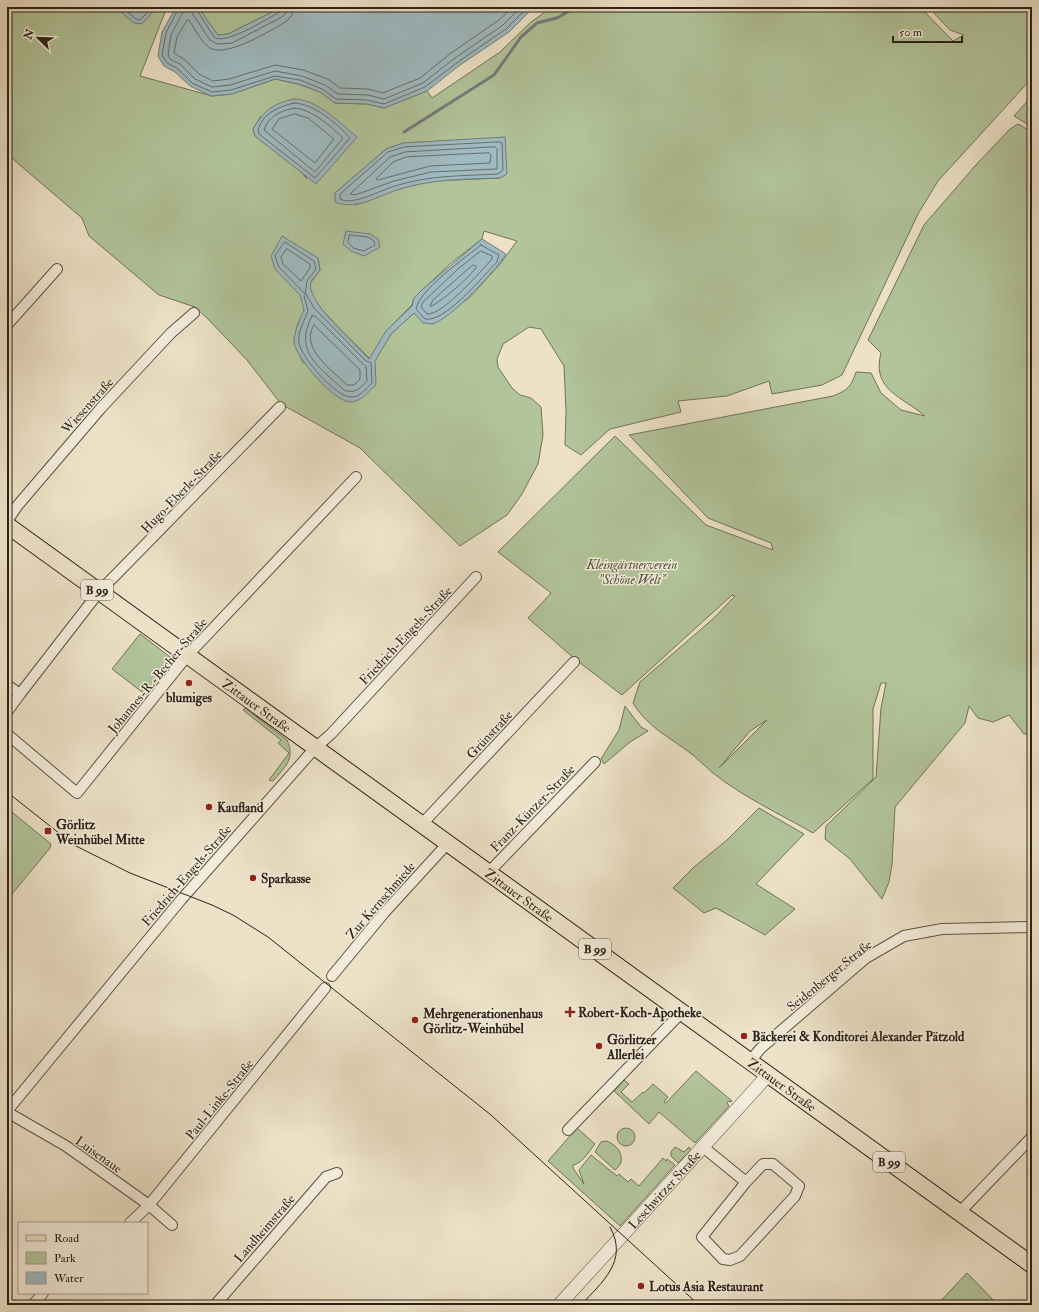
<svg xmlns="http://www.w3.org/2000/svg" width="1039" height="1312" font-family="'IM FELL Double Pica',serif">
<style>
.green{fill:#b2c49a;stroke:#6f7359;fill-rule:evenodd}
.water{fill:#9fbac1;stroke:#717d7d}
.lines{fill:none;stroke-linecap:round;stroke-linejoin:round}
.shore{stroke:#666e6c;stroke-width:1}
.stream{stroke:#717d7d;stroke-width:3}
.minor-casing{stroke:#5c5244;stroke-width:12}
.tertiary-casing{stroke:#5c5244;stroke-width:14}
.primary-casing{stroke:#2c2218;stroke-width:18}
.minor{stroke:#f3ecdb;stroke-width:10}
.tertiary{stroke:#f3ecdb;stroke-width:13}
.primary{stroke:#ede2c8;stroke-width:16}
.tram{stroke:#2c2218;stroke-width:1}
.poi-dot{fill:#8f2418;stroke:#f3ecdb;stroke-width:1.5}
.labels{text-anchor:middle;stroke-width:3;stroke-linejoin:round;paint-order:stroke}
.shield{fill:#f3ecdb;stroke:#685f52;stroke-width:1}
.shield-label{font-size:12px;font-weight:bold;fill:#2c2218}
.street-label{font-size:13px;fill:#2c2218;stroke:#f3ecdb}
.park-label{font-size:13px;font-style:italic;fill:#54533f;stroke:#f3ecdb}
.poi-label{font-size:13px;font-weight:bold;fill:#2c2218;stroke:#f3ecdb;text-anchor:start}
</style>
<rect width="100%" height="100%" fill="#ede2c8"/>
<filter id="stains"><feTurbulence type="fractalNoise" baseFrequency=".005" numOctaves="4"/><feColorMatrix values="0 0 0 0 .2 0 0 0 0 .09 0 0 0 0 .02 0 0 0 .5 -.17"/></filter>
<radialGradient id="worn" r=".72"><stop offset=".6" stop-color="#630" stop-opacity="0"/><stop offset="1" stop-color="#630" stop-opacity=".3"/></radialGradient>
<g class="green">
<path d="M7 7H167L140 76 212 96 232 94 275 79 298 84 320 92 335 103 367 104 384 108 427 91 432 98 500 52 531 22 552 7H920L953 41 964 35 950 30 928 7H1032V78L938 181 918 214 842 375 822 385 772 394 769 381 727 396 678 401 681 412 610 429 581 455 565 445 566 411 564 366 541 329 529 327 503 344 497 359 498 367 512 388 520 395 531 398 541 407 543 435 538 464 522 494 507 515 460 546 360 448 281 404 247 360 208 319 195 307 159 295 89 236 82 218 7 154ZM261 116 307 179 300 170 255 136 253 129ZM505 138 500 178 433 181 397 189 356 205 335 193 386 149 404 143ZM484 231 517 241 500 264 470 297 433 324 414 313 391 334 379 353 386 331 412 305 414 298 451 263 482 239ZM318 258 320 270 311 282ZM317 305 370 359 303 363 294 342 298 323Z"/>
<path d="M198 7H282L228 34 218 36Z"/>
<path d="M1032 96V127L1014 116Z"/>
<path d="M1018 124 1032 132V733L1024 734 1009 715 993 722 978 718 969 706 965 723 895 807 892 864 889 882 882 899 850 859 825 839 826 826 876 777 881 708 886 683H881L873 709V779L813 833C780 814 743 797 713 773 706 767 700 761 693 755 671 738 647 727 633 703L640 682 714 618 735 596 732 595 622 695 575 659 528 618 551 593 498 552 615 436 706 525 773 550 771 543 708 518 629 435 833 396C848 390 851 387 856 372L871 373 881 393 901 410 925 416C903 397 871 390 881 353L868 340 924 225 975 166 1010 129ZM767 720 719 768 750 731Z"/>
<path d="M140 634 174 660 146 695 112 669Z"/>
<path d="M625 706 641 727 648 731 630 742 604 764 601 759 619 730Z"/>
<path d="M245 708 287 740C296 759 284 768 273 781L269 780 289 753 278 743 281 740 243 710Z"/>
<path d="M7 808 51 844 50 848 7 900Z"/>
<path d="M759 808 804 834 756 884 795 909 765 935 716 908 704 913 673 888 694 867 727 840Z"/>
<path d="M696 1071 732 1101 731 1102 728 1101 727 1103 729 1106 695 1143 659 1112 649 1124 614 1091 624 1080 629 1084 621 1092 632 1102 643 1092 644 1093 653 1084 668 1097 664 1102 666 1103Z"/>
<circle cx="626" cy="1137" r="9"/>
<path d="M577 1128 595 1144C589 1151 583 1163 573 1165V1168L584 1184 579 1170 591 1155 617 1176 619 1174 628 1182 631 1179 639 1186 663 1158 666 1161 667 1159 675 1165 620 1226 548 1161Z"/>
<path d="M606 1141C619 1145 628 1160 615 1170L595 1152 601 1142Z"/>
<path d="M675 1147 684 1152 689 1147 691 1150 678 1163 671 1156V1152Z"/>
<path d="M967 1273 998 1305H937Z"/>
</g>
<g class="water">
<path d="M115 7H157L142 24 134 23Z"/>
<path d="M176 7H198L218 35 228 34 282 7H534L509 32 460 65 427 91 384 108 367 104 335 103 320 92 299 84 275 79 232 94 211 96 190 86 175 72 164 66 158 56 162 32Z"/>
<path d="M294 99C319 100 338 122 357 137L316 184 255 136 253 129C265 110 272 104 294 99Z"/>
<path d="M505 137 507 174 500 178C465 179 430 179 397 190 378 196 355 211 335 202V193L386 149 403 143Z"/>
<path d="M346 231 370 234 378 239 380 247 364 256 351 251 343 244Z"/>
<path d="M282 236 318 258 320 270C318 273 313 278 311 282 304 300 357 346 369 359L386 331 412 306 414 298 423 289 482 239 506 254C496 270 450 320 432 324 430 324 426 323 423 323L414 313 391 334 375 361 376 385C369 391 362 401 351 402 335 403 296 358 294 342 294 331 300 319 304 310L300 295 275 269 271 256Z"/>
</g>
<g class="lines">
<g class="shore">
<path d="M122 7 136 19 140 20 153 7"/>
<path d="M179 7 166 33 162 55 167 63 177 68 192 83 212 92 231 90 275 76 300 80 322 89 336 99 367 100 384 104 425 87 458 62 506 29 528 7"/>
<path d="M184 7 183 12 171 35 168 54 170 59 180 64 195 79 212 87 230 85 275 71 302 76 325 85 338 94 368 95 384 99 423 83 455 58 503 25 521 7"/>
<path d="M190 7 192 13 210 40 217 44 232 43 282 17 287 12 288 7"/>
<path d="M195 7 214 37C225 46 268 18 280 12L283 7"/>
<path d="M294 7 292 15 287 21C272 30 226 58 210 48 201 42 195 29 189 20H187L177 37 174 53 185 60 199 74 213 81 229 79 275 65 303 70 328 79 340 88 368 89 383 93 420 78 451 53 499 20 513 7"/>
<path d="M294 103C315 104 336 123 350 138L315 178 259 134 258 130C263 113 278 107 294 103Z"/>
<path d="M294 108C312 109 330 126 343 138L315 172 264 130C268 116 281 111 294 108Z"/>
<path d="M295 114 308 118 334 139 315 163 272 129 279 119Z"/>
<path d="M500 142 502 143 503 170 498 174C463 176 429 175 395 186 381 190 353 206 340 199V194L388 152 404 147Z"/>
<path d="M495 147 497 149V169L431 172 394 181 355 195 350 194 390 157 405 152Z"/>
<path d="M489 153 491 155 490 163 430 166 378 180 376 179 393 162 406 157Z"/>
<path d="M350 235 368 237 374 241 375 245 364 251 353 248 348 242Z"/>
<path d="M285 242 314 261 316 269 307 281 305 294 279 267 275 256Z"/>
<path d="M481 245 499 255 497 262C483 276 445 323 425 319L416 309C419 290 465 258 481 245Z"/>
<path d="M287 249 310 264V268L301 281 283 264 281 257Z"/>
<path d="M481 251 492 256V259C482 270 442 316 427 314L421 307 423 302 457 270Z"/>
<path d="M473 265 476 266V268C463 283 449 295 432 306H430L433 300Z"/>
<path d="M306 294 314 308 366 361 371 363 372 383C366 389 359 398 350 397 334 395 302 358 299 343 297 332 305 320 308 311L304 296Z"/>
<path d="M312 316H315L366 367 367 381C359 389 355 394 344 390 319 367 293 352 312 316Z"/>
<path d="M314 325 360 370V379L354 385H347C333 371 299 348 314 325Z"/>
</g>
<path class="stream" d="M404 132 494 75 521 37 537 23 557 18 576 7"/>
<g class="minor-casing">
<g id="minor">
<path d="M7 325 57 269"/>
<path d="M7 521 18 505 101 408 171 333 194 313"/>
<path d="M7 685 20 694"/>
<path d="M7 712 20 694 99 592 280 407"/>
<path d="M7 734 77 793 187 656 356 477"/>
<path d="M422 824 574 662"/>
<path d="M489 872 595 762"/>
<path d="M332 976 384 913 448 843"/>
<path d="M750 1061 761 1048 866 958 904 936 942 929 1032 927"/>
<path d="M7 1111 180 901 315 748 331 734 476 577"/>
<path d="M7 1112 66 1146 149 1205 172 1225"/>
<path d="M568 1130 682 1012"/>
<path d="M703 1147 746 1182 763 1164H773L799 1186 795 1196 740 1256 730 1260 723 1259 702 1237 746 1182"/>
<path d="M960 1212 1032 1137"/>
<path d="M130 1223 149 1205 325 988"/>
<path d="M33 1305 43 1293"/>
<path d="M215 1305 326 1177 337 1173"/>
</g>
</g>
<g class="tertiary-casing">
<g id="tertiary">
<path id="s1" d="M559 1305 769 1074"/>
</g>
</g>
<g class="primary-casing">
<g id="primary">
<path id="s2" d="M7 525 1032 1265"/>
</g>
</g>
<use href="#minor" class="minor"/>
<use href="#tertiary" class="tertiary"/>
<use href="#primary" class="primary"/>
<g class="tram">
<path d="M7 792 74 845 130 873 212 905 233 915 268 937 491 1115 699 1305"/>
<path d="M581 1305C602 1282 629 1261 610 1227"/>
</g>
</g>
<g class="poi-dot">
<circle cx="189" cy="683" r="4"/>
<circle cx="209" cy="807" r="4"/>
<rect x="44" y="827" width="8" height="8" rx="2"/>
<circle cx="253" cy="878" r="4"/>
<path d="M568 1006h4v4h4v4h-4v4h-4v-4h-4v-4h4z"/>
<circle cx="415" cy="1020" r="4"/>
<circle cx="744" cy="1036" r="4"/>
<circle cx="599" cy="1046" r="4"/>
<circle cx="641" cy="1286" r="4"/>
</g>
<g class="labels">
<g class="shield">
<rect x="81" y="580" width="32" height="20" rx="3"/>
<rect x="579" y="939" width="32" height="20" rx="3"/>
<rect x="873" y="1152" width="32" height="20" rx="3"/>
</g>
<g class="shield-label">
<text x="97" y="594">B 99</text>
<text x="595" y="953">B 99</text>
<text x="889" y="1166">B 99</text>
</g>
<g class="street-label">
<text transform="translate(87 405) rotate(-48)" y="5">Wiesenstraße</text>
<text transform="translate(181 491) rotate(-46)" y="5">Hugo-Eberle-Straße</text>
<text transform="translate(405 635) rotate(-47)" y="5">Friedrich-Engels-Straße</text>
<text transform="translate(157 675) rotate(-50)" y="5">Johannes-R.-Becher-Straße</text>
<text dy="5" stroke="none"><textPath href="#s2" startOffset="308">Zittauer Straße</textPath></text>
<text transform="translate(489 734) rotate(-47)" y="5">Grünstraße</text>
<text transform="translate(532 808) rotate(-46)" y="5">Franz-Künzer-Straße</text>
<text transform="translate(186 875) rotate(-49)" y="5">Friedrich-Engels-Straße</text>
<text dy="5" stroke="none"><textPath href="#s2" startOffset="632">Zittauer Straße</textPath></text>
<text transform="translate(380 900) rotate(-49)" y="5">Zur Kernschmiede</text>
<text transform="translate(829 975) rotate(-39)" y="5">Seidenberger Straße</text>
<text dy="5" stroke="none"><textPath href="#s2" startOffset="956">Zittauer Straße</textPath></text>
<text transform="translate(219 1099) rotate(-51)" y="5">Paul-Linke-Straße</text>
<text transform="translate(99 1154) rotate(35)" y="5">Luisenaue</text>
<text dy="5" stroke="none"><textPath href="#s1" startOffset="156">Leschwitzer Straße</textPath></text>
<text transform="translate(264 1228) rotate(-49)" y="5">Landheimstraße</text>
</g>
<g class="park-label">
<text x="632" y="569">Kleingärtnerverein<tspan x="632" dy="15">"Schöne Welt"</tspan></text>
</g>
<g class="poi-label">
<text x="189" y="702" text-anchor="middle">blumiges</text>
<text x="217" y="812">Kaufland</text>
<text x="56" y="829">Görlitz<tspan x="56" dy="15">Weinhübel Mitte</tspan></text>
<text x="261" y="883">Sparkasse</text>
<text x="578" y="1017">Robert-Koch-Apotheke</text>
<text x="423" y="1018">Mehrgenerationenhaus<tspan x="423" dy="15">Görlitz-Weinhübel</tspan></text>
<text x="752" y="1041">Bäckerei &amp; Konditorei Alexander Pätzold</text>
<text x="607" y="1044">Görlitzer<tspan x="607" dy="15">Allerlei</tspan></text>
<text x="649" y="1291">Lotus Asia Restaurant</text>
</g>
</g>
<rect width="1039" height="1312" fill="none" stroke="#ede2c8" stroke-width="24"/>
<rect x="8" y="8" width="1023" height="1296" fill="none" stroke="#2c2218" stroke-width="2"/>
<rect x="12" y="12" width="1015" height="1288" fill="none" stroke="#2c2218"/>
<rect x="18" y="1222" width="130" height="72" fill="#f3ecdb" stroke="#a39b8d"/>
<rect x="26" y="1235" width="20" height="6" fill="#ede2c8" stroke="#a39b8d"/>
<text x="54" y="1242" font-size="12" fill="#2c2218">Road</text>
<rect x="26" y="1252" width="20" height="12" fill="#b2c49a" stroke="#a39b8d"/>
<text x="54" y="1262" font-size="12" fill="#2c2218">Park</text>
<rect x="26" y="1272" width="20" height="12" fill="#9fbac1" stroke="#a39b8d"/>
<text x="54" y="1282" font-size="12" fill="#2c2218">Water</text>
<g transform="translate(38 38) rotate(293)" stroke="#f3ecdb" stroke-width="3" paint-order="stroke">
<path d="M0-3L7 15L0 10L-7 15Z" fill="#2c2218"/>
<text y="-6" font-size="11" font-weight="bold" text-anchor="middle" fill="#2c2218">N</text>
</g>
<path d="M893 36v6h69v-6" fill="none" stroke="#2c2218" stroke-width="2"/>
<text x="899" y="36" font-size="12" fill="#2c2218" stroke="#f3ecdb" stroke-width="3" paint-order="stroke">50 m</text>
<rect width="100%" height="100%" filter="url(#stains)"/>
<rect width="100%" height="100%" fill="url(#worn)"/>
</svg>
